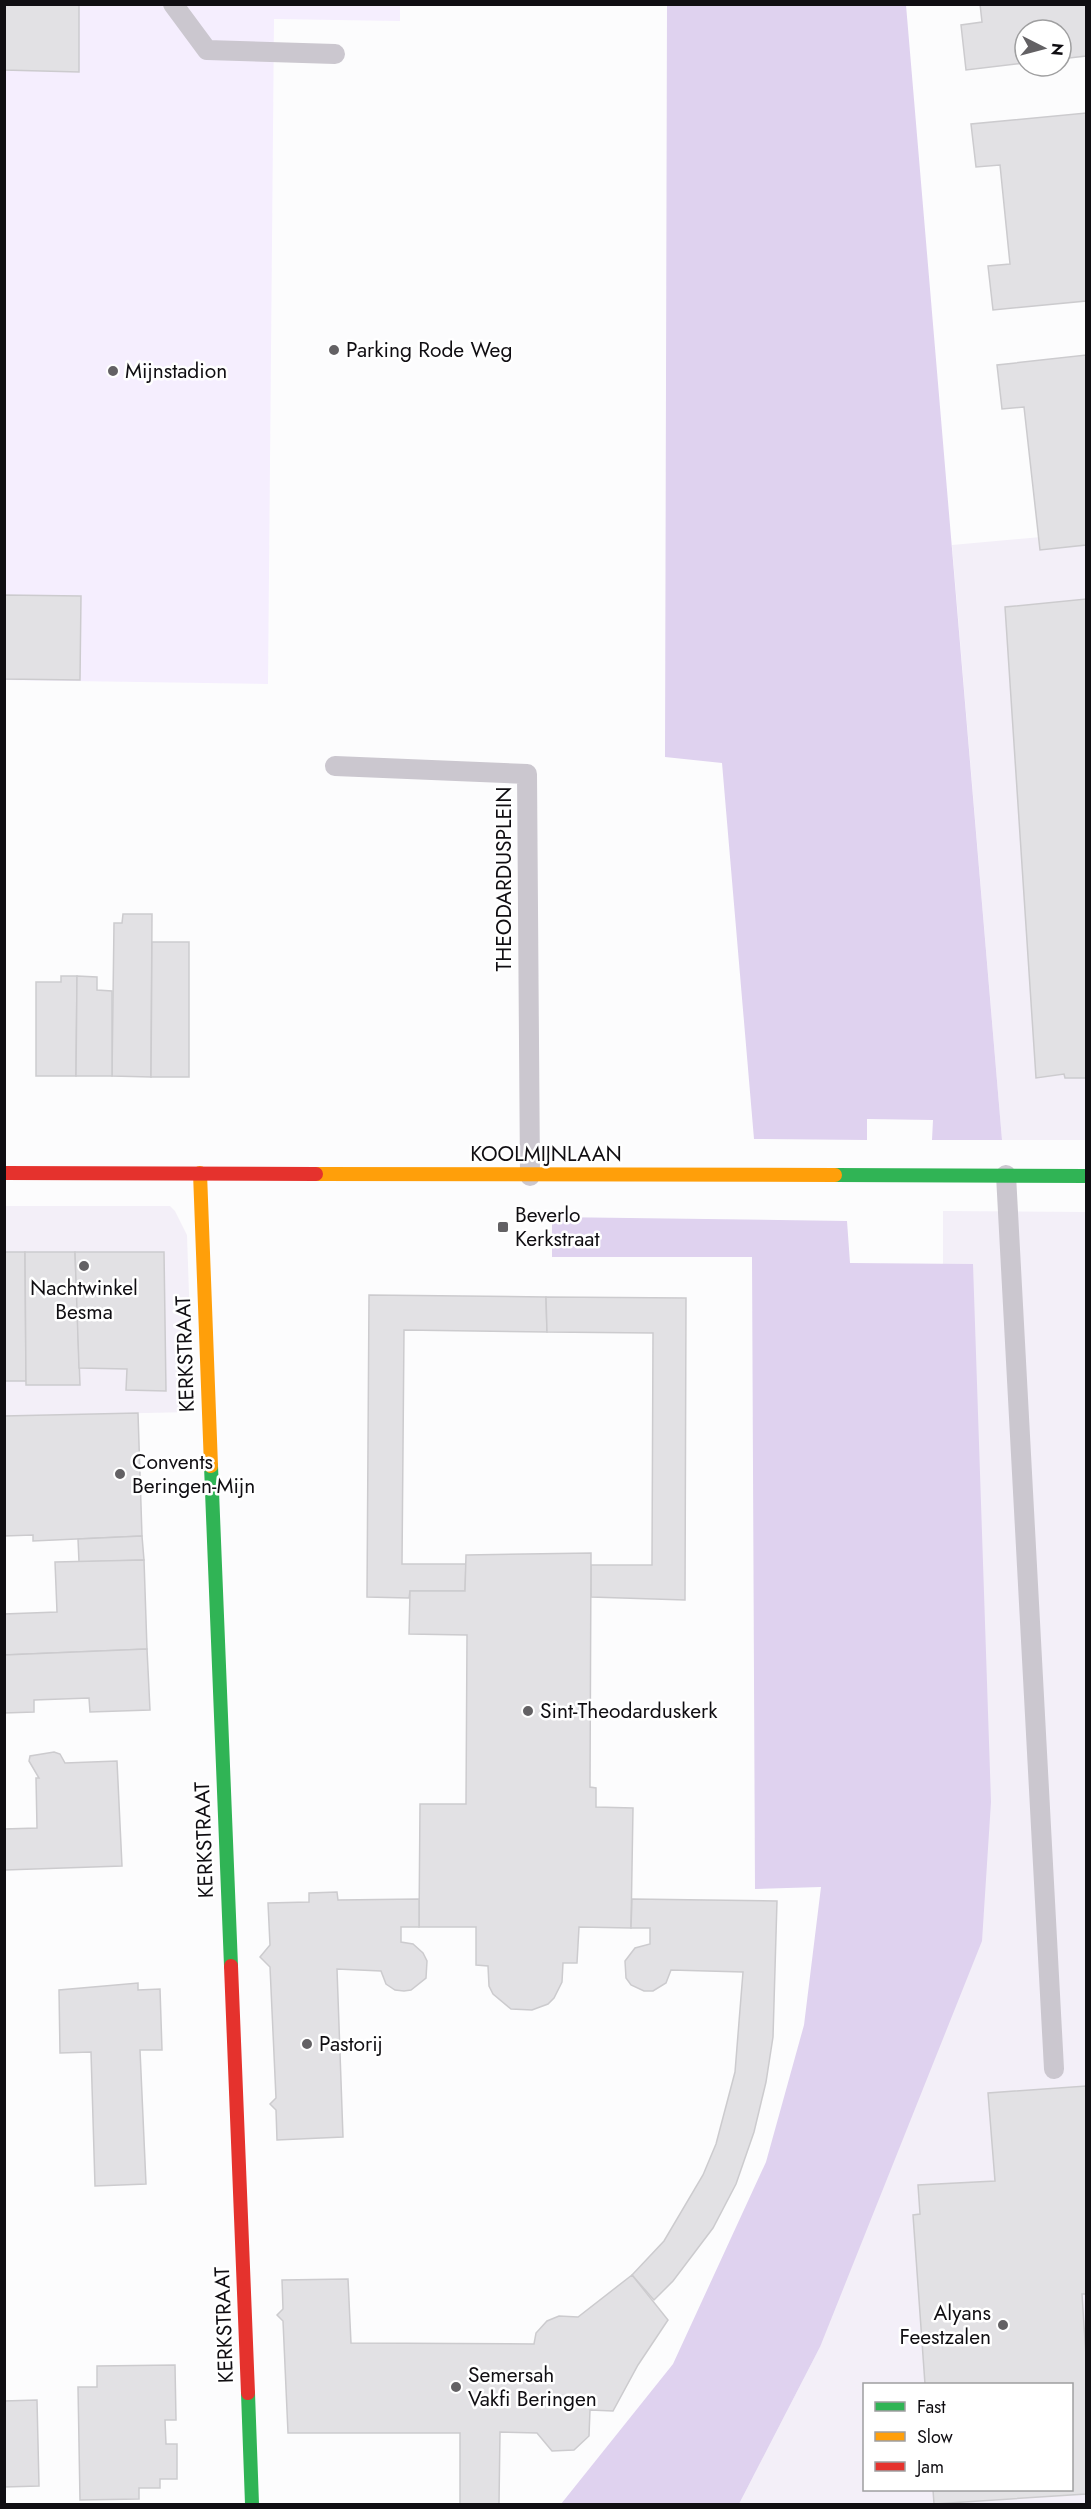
<svg xmlns="http://www.w3.org/2000/svg" width="1091" height="2509" font-family="Jost,sans-serif">
<style>
.built{fill:#f3eff8;fill-rule:evenodd}
.green{fill:#f5eefe}
.forest{fill:#dfd2ef}
.building{fill:#e2e1e4;stroke:#cccbce;stroke-width:1.5}
.lines{fill:none;stroke-linecap:round;stroke-linejoin:round}
.lane{stroke:#cbc7cf;stroke-width:20}
.fast{stroke:#30b455;stroke-width:14}
.slow{stroke:#ff9f0a;stroke-width:14}
.jam{stroke:#e5322d;stroke-width:14}
.poi-dot{fill:#636164;stroke:#fff;stroke-width:2}
.labels{text-anchor:middle;stroke-width:5;stroke-linejoin:round;paint-order:stroke}
.poi-label{font-size:21px;fill:#100e12;stroke:#fff;text-anchor:start}
.street-label{font-size:21px;fill:#100e12;stroke:#fff}
</style>
<rect width="100%" height="100%" fill="#fcfcfd"/>
<g class="built">
<path d="M1086 533V1140H1002L952 545Z"/>
<path d="M4 1206H170L175 1211 187 1235 193 1412 5 1416Z"/>
<path d="M943 1211 1086 1212V2504H739L820 2347 973 1264H943ZM864 2384H1072V2490H864Z"/>
</g>
<path class="green" d="M5 5H400V21L274 19 268 684 5 680Z"/>
<g class="forest">
<path d="M667 5H906L1002 1140H932L933 1120 867 1119V1140L754 1139 722 763 665 757Z"/>
<path d="M552 1217 847 1221 850 1263 973 1264 991 1802 982 1941 820 2347 739 2504H561L673 2364 766 2162 804 2025 821 1887 755 1889 752 1257H552Z"/>
</g>
<g class="building">
<path d="M4 4H79V72L4 70Z"/>
<path d="M980 4H1086V56L1061 59V30H1025V63L966 70 961 25 982 22Z"/>
<path d="M1086 113V301L993 310 988 266 1010 264 1000 165 976 167 971 124Z"/>
<path d="M1086 355V545L1040 550 1024 407 1002 409 997 365Z"/>
<path d="M4 595 81 596 80 680 4 679Z"/>
<path d="M1086 599V1078H1065L1064 1074 1036 1078 1005 607Z"/>
<path d="M123 914H152L151 1077 112 1076 114 923H122Z"/>
<path d="M152 942H189V1077H151Z"/>
<path d="M61 976H77L76 1076H36V982H61Z"/>
<path d="M77 976 97 977V990L112 991V1076H76Z"/>
<path d="M4 1252H25L26 1381H4Z"/>
<path d="M25 1252H75L80 1385H26Z"/>
<path d="M75 1252H164L166 1391 126 1390 127 1369 79 1368Z"/>
<path d="M369 1295 546 1297 547 1332 404 1330 402 1564H466L465 1591H410L409 1598 367 1597Z"/>
<path d="M546 1297 686 1298 685 1600 591 1597V1565H652L653 1333 547 1332Z"/>
<path d="M138 1413 142 1536 33 1541V1535L4 1536V1416Z"/>
<path d="M142 1536 144 1560 79 1562 78 1539Z"/>
<path d="M591 1553 590 1787 596 1788V1807L633 1808 631 1928 579 1927 577 1963H563L562 1982 554 1998 548 2004 532 2010 511 2009 493 1994 489 1986 488 1966 476 1965V1927H419L420 1804H466L467 1635 409 1634 410 1591H465L466 1555Z"/>
<path d="M144 1560 147 1649 4 1655V1614L57 1612 55 1562Z"/>
<path d="M147 1649 150 1710 90 1712 89 1698 34 1700V1712L4 1713V1655Z"/>
<path d="M54 1752 60 1754 65 1763 117 1761 122 1866 5 1870 4 1829 37 1828 36 1778H39L29 1761 30 1756Z"/>
<path d="M337 1892 338 1900 419 1899V1927H401V1942L413 1944 423 1953 427 1961 426 1978 411 1990 404 1991 395 1990 386 1984 381 1971 337 1969 343 2137 277 2140 276 2110 270 2104 276 2098 270 1967 260 1957 270 1945 268 1903 309 1902V1893Z"/>
<path d="M632 1899 777 1901 773 2037 766 2082 754 2132 736 2184 713 2228 673 2281 654 2300 632 2275 664 2241 703 2175 716 2144 735 2072 743 1972 671 1970 666 1983 653 1991H644L631 1985 626 1978 625 1961 635 1948 650 1944V1928H631Z"/>
<path d="M138 1983V1990L160 1989 162 2050H140L146 2184 95 2186 91 2052 60 2053 59 1990Z"/>
<path d="M1086 2086V2294H1082L1086 2356V2494L934 2504 933 2490H1072V2384H925L913 2215 920 2214 918 2185 995 2181 988 2093Z"/>
<path d="M632 2275 668 2320 638 2365 613 2411 590 2410 589 2436 574 2450 552 2451 537 2433 500 2432 499 2504H460V2433H288L283 2321 277 2315 283 2309 282 2280 348 2279 351 2343 534 2344 536 2333 547 2321 559 2316 578 2317Z"/>
<path d="M175 2365 176 2420H165L166 2444H177V2479H160V2488H139V2499L80 2500 78 2387H97V2366Z"/>
<path d="M37 2400 39 2486 4 2487V2401Z"/>
</g>
<g class="lines">
<g class="lane">
<path d="M173 4 207 50 335 54"/>
<path d="M335 766 527 774 530 1176"/>
<path d="M1006 1175 1054 2069"/>
</g>
<g class="fast">
<path d="M835 1175 1086 1176"/>
<path d="M211 1466 231 1966"/>
<path d="M248 2393 252 2504"/>
</g>
<g class="slow">
<path d="M200 1173 211 1466"/>
<path d="M316 1174 835 1175"/>
</g>
<g class="jam">
<path d="M4 1173 316 1174"/>
<path d="M231 1966 248 2393"/>
</g>
</g>
<g class="poi-dot">
<circle cx="334" cy="350" r="6"/>
<circle cx="113" cy="371" r="6"/>
<rect x="497" y="1221" width="12" height="12" rx="3"/>
<circle cx="84" cy="1266" r="6"/>
<circle cx="120" cy="1474" r="6"/>
<circle cx="528" cy="1711" r="6"/>
<circle cx="307" cy="2044" r="6"/>
<circle cx="1003" cy="2325" r="6"/>
<circle cx="456" cy="2387" r="6"/>
</g>
<g class="labels">
<g class="poi-label">
<text x="346" y="357">Parking Rode Weg</text>
<text x="125" y="378">Mijnstadion</text>
<text x="515" y="1222">Beverlo<tspan x="515" dy="24">Kerkstraat</tspan></text>
<text x="84" y="1295" text-anchor="middle">Nachtwinkel<tspan x="84" dy="24">Besma</tspan></text>
<text x="132" y="1469">Convents<tspan x="132" dy="24">Beringen-Mijn</tspan></text>
<text x="540" y="1718">Sint-Theodarduskerk</text>
<text x="319" y="2051">Pastorij</text>
<text x="991" y="2320" text-anchor="end">Alyans<tspan x="991" dy="24">Feestzalen</tspan></text>
<text x="468" y="2382">Semersah<tspan x="468" dy="24">Vakfi Beringen</tspan></text>
</g>
<g class="street-label">
<text transform="translate(504 879) rotate(-90)" y="7">THEODARDUSPLEIN</text>
<text x="546" y="1161">KOOLMIJNLAAN</text>
<text transform="translate(185 1354) rotate(-92)" y="7">KERKSTRAAT</text>
<text transform="translate(204 1840) rotate(-92)" y="7">KERKSTRAAT</text>
<text transform="translate(224 2325) rotate(-92)" y="7">KERKSTRAAT</text>
</g>
</g>
<rect width="1091" height="2509" fill="none" stroke="#100e12" stroke-width="12"/>
<rect x="863" y="2383" width="210" height="108" fill="#ffffff" stroke="#9f9fa0" stroke-width="1.5"/>
<rect x="875" y="2402" width="30" height="9" fill="#30b455" stroke="#9f9fa0" stroke-width="1.5"/>
<text x="917" y="2413" font-size="18" fill="#100e12">Fast</text>
<rect x="875" y="2432" width="30" height="9" fill="#ff9f0a" stroke="#9f9fa0" stroke-width="1.5"/>
<text x="917" y="2443" font-size="18" fill="#100e12">Slow</text>
<rect x="875" y="2462" width="30" height="9" fill="#e5322d" stroke="#9f9fa0" stroke-width="1.5"/>
<text x="917" y="2473" font-size="18" fill="#100e12">Jam</text>
<g transform="translate(1043 48) rotate(96)"><circle r="28" fill="#ffffff" stroke="#9f9fa0" stroke-width="1.5"/>
<path d="M0-4.5L10 22L0 15L-10 22Z" fill="#636164"/>
<text y="-9" font-size="16" font-weight="bold" text-anchor="middle" fill="#100e12">N</text>
</g>
</svg>
